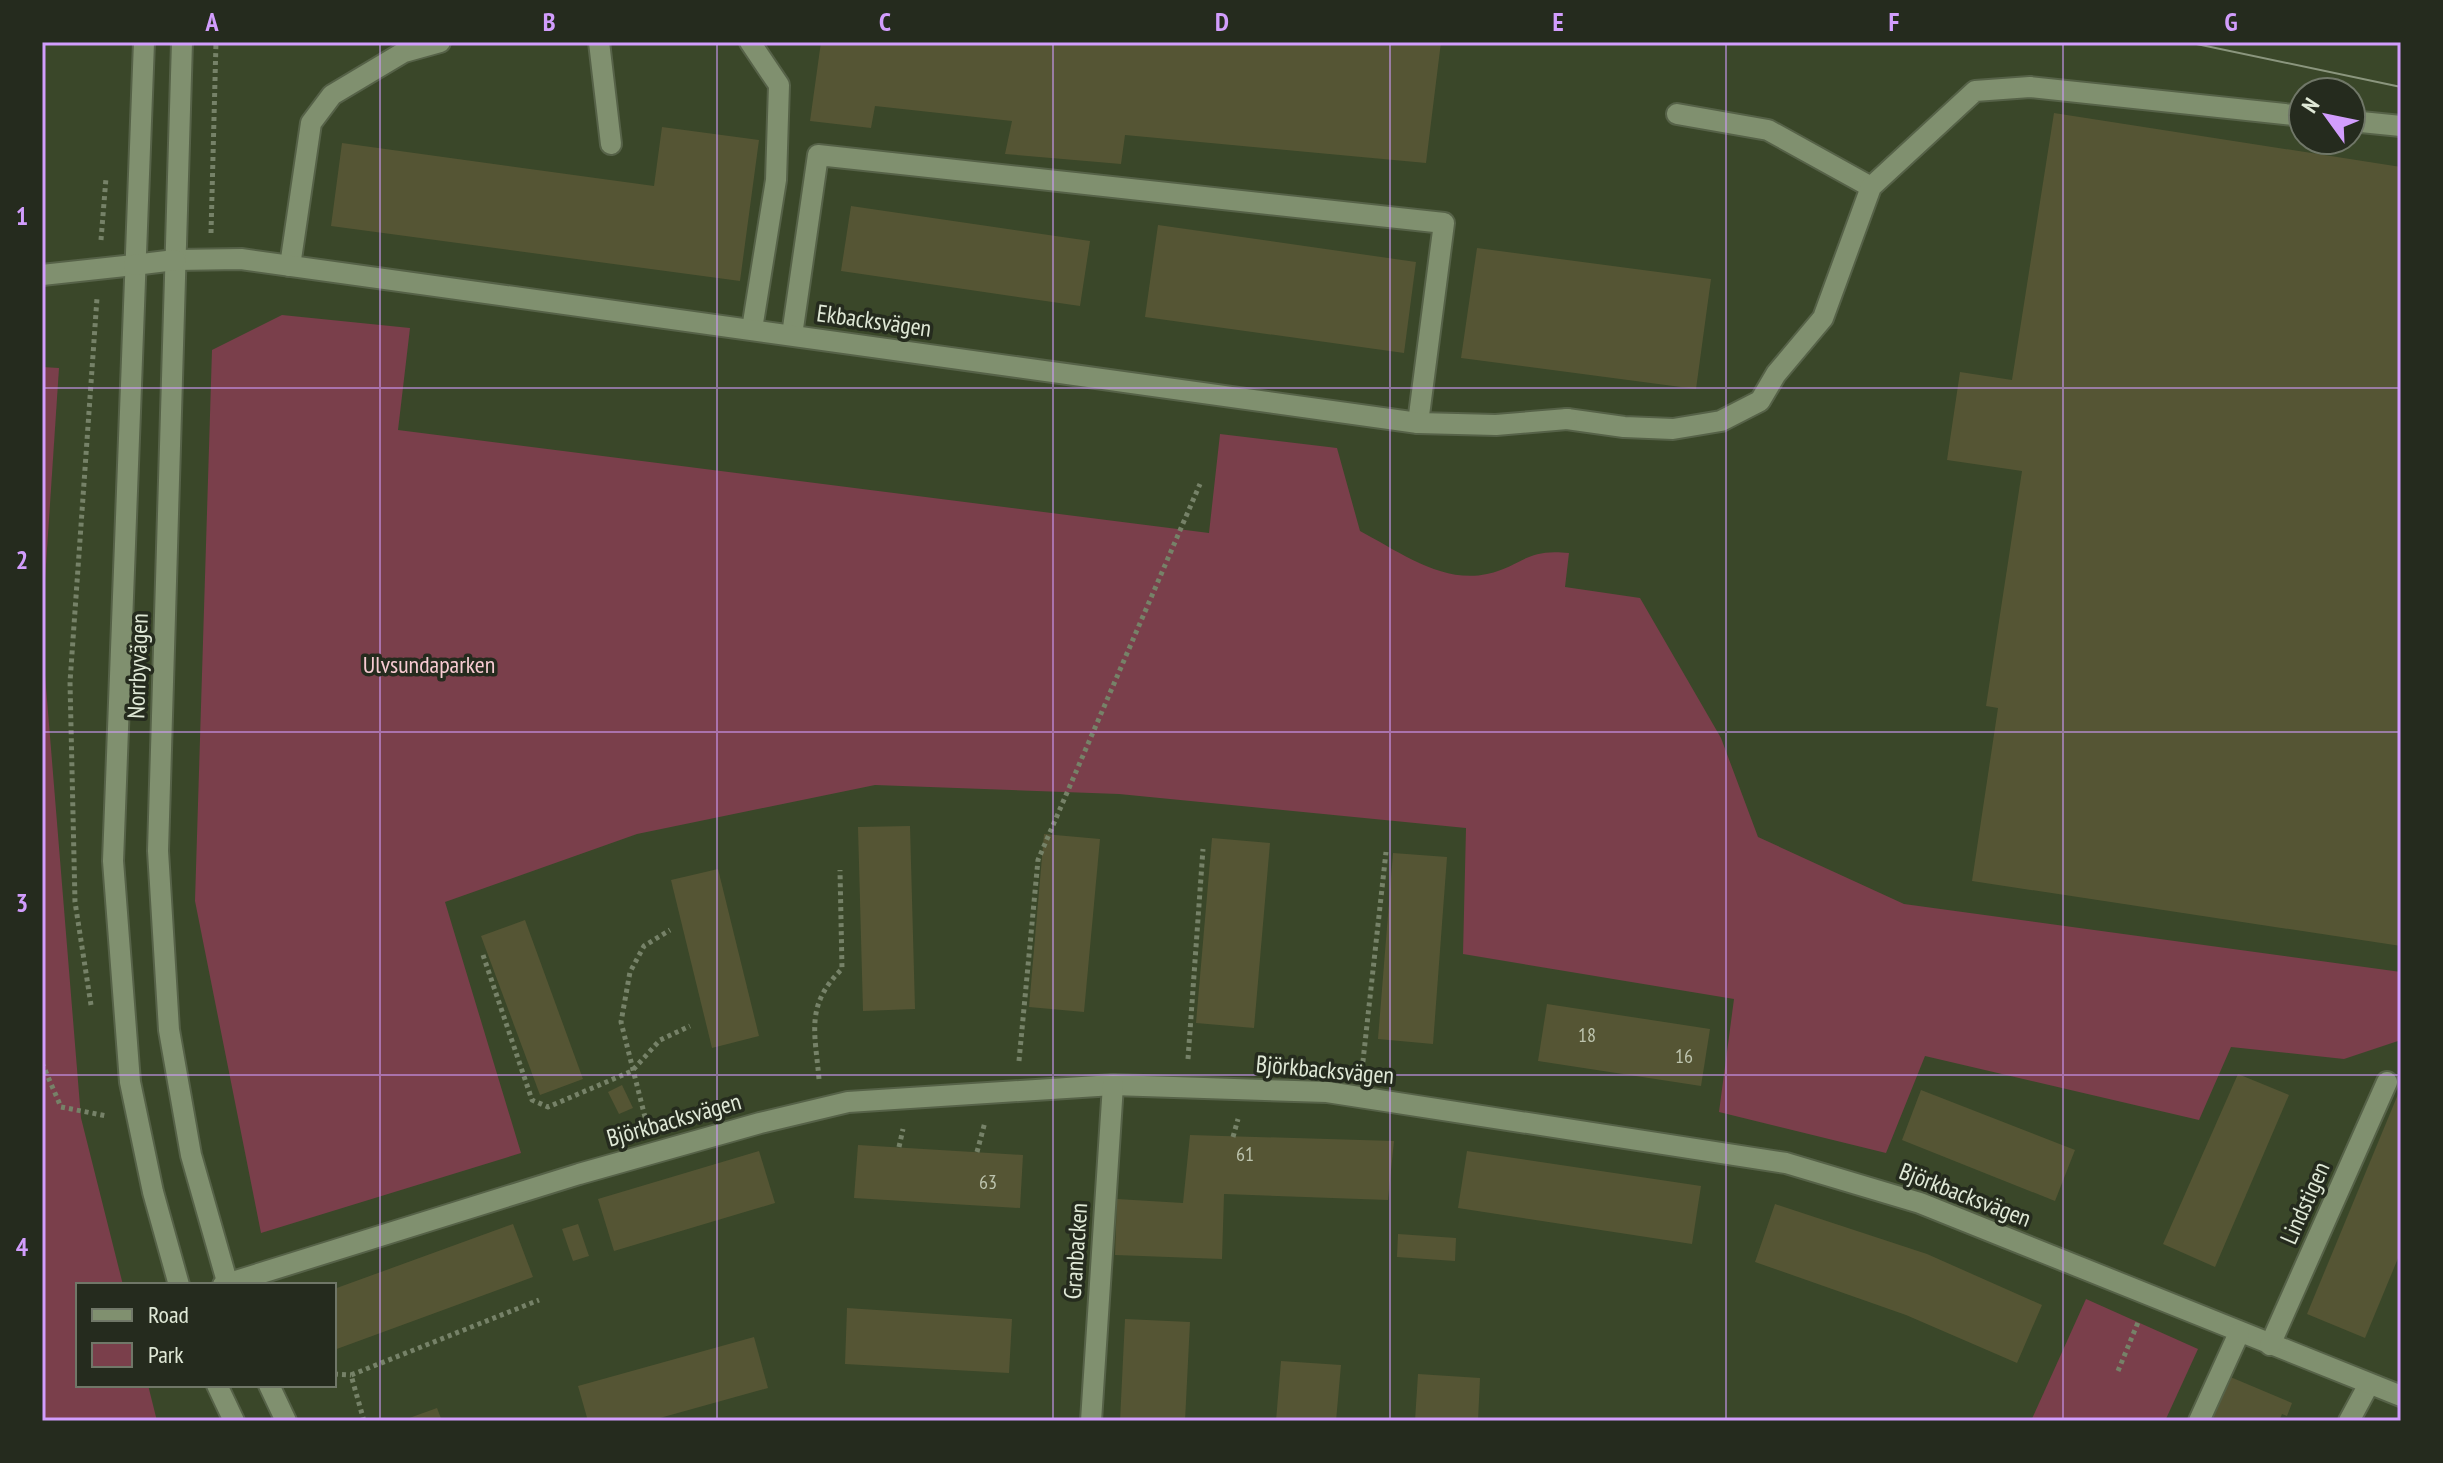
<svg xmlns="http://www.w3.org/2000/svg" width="2443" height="1463" font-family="'PT Sans Narrow',sans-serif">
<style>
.green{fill:#7a3f4b}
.building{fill:#555534}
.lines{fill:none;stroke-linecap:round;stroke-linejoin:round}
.service-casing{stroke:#566248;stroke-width:24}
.minor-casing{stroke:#566248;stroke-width:24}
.secondary-casing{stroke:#566248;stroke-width:24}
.path{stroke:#768268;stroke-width:5;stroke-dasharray:4 4;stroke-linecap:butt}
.service{stroke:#80906f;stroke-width:20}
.minor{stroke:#80906f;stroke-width:20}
.secondary{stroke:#80906f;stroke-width:20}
.tram{stroke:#8b967e;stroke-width:2}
.grid{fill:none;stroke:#d29dfd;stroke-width:2;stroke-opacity:0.55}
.labels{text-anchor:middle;stroke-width:7;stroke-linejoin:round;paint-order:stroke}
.number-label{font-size:20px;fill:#bdc4ae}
.street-label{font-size:24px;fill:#e0e9d7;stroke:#252b1e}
.park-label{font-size:24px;fill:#f7cbd2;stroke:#252b1e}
.neatline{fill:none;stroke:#d29dfd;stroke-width:3}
.grid-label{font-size:26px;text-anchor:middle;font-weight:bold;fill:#d29dfd}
</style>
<rect width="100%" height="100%" fill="#3a4729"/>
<g class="green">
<path d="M282 315 410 328 398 430 1209 533 1220 434 1337 448 1360 531C1398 551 1442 584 1487 574 1523 566 1525 548 1569 553L1565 587 1640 598 1721 738 1758 837 1904 904 2401 972V1040L2344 1059 2231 1047 2199 1120 1925 1056 1886 1153 1719 1112 1734 999 1463 954 1466 828 1119 794 875 785 637 834 445 902 521 1153 261 1233 195 901 212 350Z"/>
<path d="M42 367 59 368 42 625Z"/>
<path d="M42 638 81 1118 123 1285H78V1385H148L157 1421H42Z"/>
<path d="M2086 1299 2198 1349 2165 1421H2031Z"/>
</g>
<g class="building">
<path d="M821 42H1441L1426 163 1125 135 1121 164 1005 154 1012 121 875 106 871 128 810 121Z"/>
<path d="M2054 113 2401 167V946L1972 881 1998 708 1986 706 2022 471 1947 460 1960 372 2012 380Z"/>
<path d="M662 127 759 140 740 281 331 226 342 143 654 186Z"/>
<path d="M851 206 1090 241 1080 306 841 271Z"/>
<path d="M1158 225 1416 262 1404 353 1145 317Z"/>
<path d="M1477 248 1711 279 1696 389 1461 358Z"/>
<path d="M910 826 915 1009 863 1011 858 827Z"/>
<path d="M1044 834 1100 839 1084 1012 1029 1007Z"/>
<path d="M1212 838 1270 843 1254 1028 1196 1023Z"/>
<path d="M1393 853 1447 857 1433 1044 1378 1039Z"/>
<path d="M718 869 759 1036 712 1048 671 880Z"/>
<path d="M525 920 583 1079 540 1095 481 936Z"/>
<path d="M1547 1004 1710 1029 1701 1086 1538 1061Z"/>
<path d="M2238 1074 2289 1095 2215 1267 2163 1244Z"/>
<path d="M622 1085 633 1108 619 1114 608 1092Z"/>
<path d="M2401 1087V1251L2365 1338 2307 1314Z"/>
<path d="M1921 1090 2075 1150 2055 1201 1902 1140Z"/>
<path d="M1190 1135 1394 1141 1388 1200 1224 1194 1222 1259 1115 1255 1117 1199 1183 1203Z"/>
<path d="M858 1145 1023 1155 1020 1208 854 1198Z"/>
<path d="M759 1151 775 1203 614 1251 598 1199Z"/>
<path d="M1467 1151 1701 1186 1692 1244 1458 1208Z"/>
<path d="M1775 1204 1927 1254 2042 1305 2017 1363 1906 1315 1755 1262Z"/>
<path d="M513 1224 533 1277 334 1350V1289Z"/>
<path d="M578 1224 589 1256 573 1261 562 1229Z"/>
<path d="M1398 1234 1456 1238 1455 1261 1397 1257Z"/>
<path d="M847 1308 1012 1319 1009 1373 845 1364Z"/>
<path d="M1125 1319 1190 1322 1185 1421H1120Z"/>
<path d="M754 1337 768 1388 649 1421H588L578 1386Z"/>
<path d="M1281 1361 1341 1365 1336 1421H1276Z"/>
<path d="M1418 1374 1480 1378 1478 1421H1415Z"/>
<path d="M2228 1376 2292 1403 2287 1416 2282 1414 2279 1421H2208Z"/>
<path d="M437 1408 442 1421H401Z"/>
</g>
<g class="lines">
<g class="service-casing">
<g id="service">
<path d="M599 42 611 144"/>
<path d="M750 42 779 85 776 180 752 329"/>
<path d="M1677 114 1768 130 1871 187"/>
<path d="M2351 121 2401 126"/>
<path d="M290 266 311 123 332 95 404 52 440 42"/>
<path d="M792 335 818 155 1444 223 1418 423"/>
<path d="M1567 419 1624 427 1673 429 1721 421 1760 401 1776 374 1823 318 1871 187 1975 91 2030 87 2303 116"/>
<path d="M2349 1421 2369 1384"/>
</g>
</g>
<g class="minor-casing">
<g id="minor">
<path d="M175 260 241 259 1418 423 1496 425 1567 419"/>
<path d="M42 275 134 265"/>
<path d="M223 1285 579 1174 760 1123 848 1102 1113 1085 1327 1092 1786 1163 1920 1203 2401 1396"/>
<path d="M2270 1345 2387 1082"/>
<path d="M1091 1421 1113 1085"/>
<path d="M2199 1421 2239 1333"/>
</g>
</g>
<g class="secondary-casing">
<g id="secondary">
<path d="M144 42 113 861 130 1082 153 1192 179 1285"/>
<path d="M182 42 158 851 169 1030 191 1155 228 1285"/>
<path d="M134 265 175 260"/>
<path d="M217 1385 234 1421"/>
<path d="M269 1385 286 1421"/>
</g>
</g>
<g class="path">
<path d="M211 233 216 42"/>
<path d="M101 240 106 178"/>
<path d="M483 955 532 1100 548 1107 632 1071 660 1040 690 1026"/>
<path d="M91 1005 75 902 70 682 97 298"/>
<path d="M1188 1059 1203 849"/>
<path d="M1019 1061 1038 860 1200 484"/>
<path d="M42 1063 61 1107 107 1116"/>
<path d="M1362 1070 1386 852"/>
<path d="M819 1079C815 1032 805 1005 842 969L840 870"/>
<path d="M647 1125 621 1022 630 972 644 946 670 930"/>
<path d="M1233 1137 1238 1119"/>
<path d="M899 1147 903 1129"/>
<path d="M977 1152 985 1122"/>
<path d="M2118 1371 2139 1320"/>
<path d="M334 1374 351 1375"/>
<path d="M364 1421 351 1375 539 1300"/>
</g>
<use href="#service" class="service"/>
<use href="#minor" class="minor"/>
<use href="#secondary" class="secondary"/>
<path class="tram" d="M2187 42 2401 87"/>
</g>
<path class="grid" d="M380 42V1421M717 42V1421M1053 42V1421M1390 42V1421M1726 42V1421M2063 42V1421M42 388H2401M42 732H2401M42 1075H2401"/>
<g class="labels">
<g class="number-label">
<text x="1587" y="1042">18</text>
<text x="1684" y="1063">16</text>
<text x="1245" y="1161">61</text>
<text x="988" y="1189">63</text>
</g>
<g class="street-label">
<text transform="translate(874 321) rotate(8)" y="8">Ekbacksvägen</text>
<text transform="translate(138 666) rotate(-88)" y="8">Norrbyvägen</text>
<text transform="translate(1325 1070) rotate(5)" y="8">Björkbacksvägen</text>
<text transform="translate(674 1120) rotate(-16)" y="8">Björkbacksvägen</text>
<text transform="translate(1965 1195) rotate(21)" y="8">Björkbacksvägen</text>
<text transform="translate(2305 1203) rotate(-66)" y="8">Lindstigen</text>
<text transform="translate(1076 1251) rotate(-86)" y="8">Granbacken</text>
</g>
<g class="park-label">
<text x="429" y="673">Ulvsundaparken</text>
</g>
</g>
<rect width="2443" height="1463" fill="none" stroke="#252b1e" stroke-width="88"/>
<rect x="76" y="1283" width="260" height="104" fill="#252b1e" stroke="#707768" stroke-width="2"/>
<rect x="92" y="1309" width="40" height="12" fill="#80906f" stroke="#707768" stroke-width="2"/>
<text x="148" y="1323" font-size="24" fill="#e0e9d7">Road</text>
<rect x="92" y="1343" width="40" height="24" fill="#7a3f4b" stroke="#707768" stroke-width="2"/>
<text x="148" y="1363" font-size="24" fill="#e0e9d7">Park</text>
<g transform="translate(2327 116) rotate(303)"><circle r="38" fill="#252b1e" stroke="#707768" stroke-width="2"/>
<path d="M0-6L14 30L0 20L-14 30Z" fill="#d29dfd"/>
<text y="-12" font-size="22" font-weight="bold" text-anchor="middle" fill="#e0e9d7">N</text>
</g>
<rect x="44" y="44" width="2355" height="1375" class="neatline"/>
<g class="grid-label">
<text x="212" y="31">A</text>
<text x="549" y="31">B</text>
<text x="885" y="31">C</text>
<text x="1222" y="31">D</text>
<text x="1558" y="31">E</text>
<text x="1894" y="31">F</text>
<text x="2231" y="31">G</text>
<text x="22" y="225">1</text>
<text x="22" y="569">2</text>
<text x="22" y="912">3</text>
<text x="22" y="1256">4</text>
</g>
</svg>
